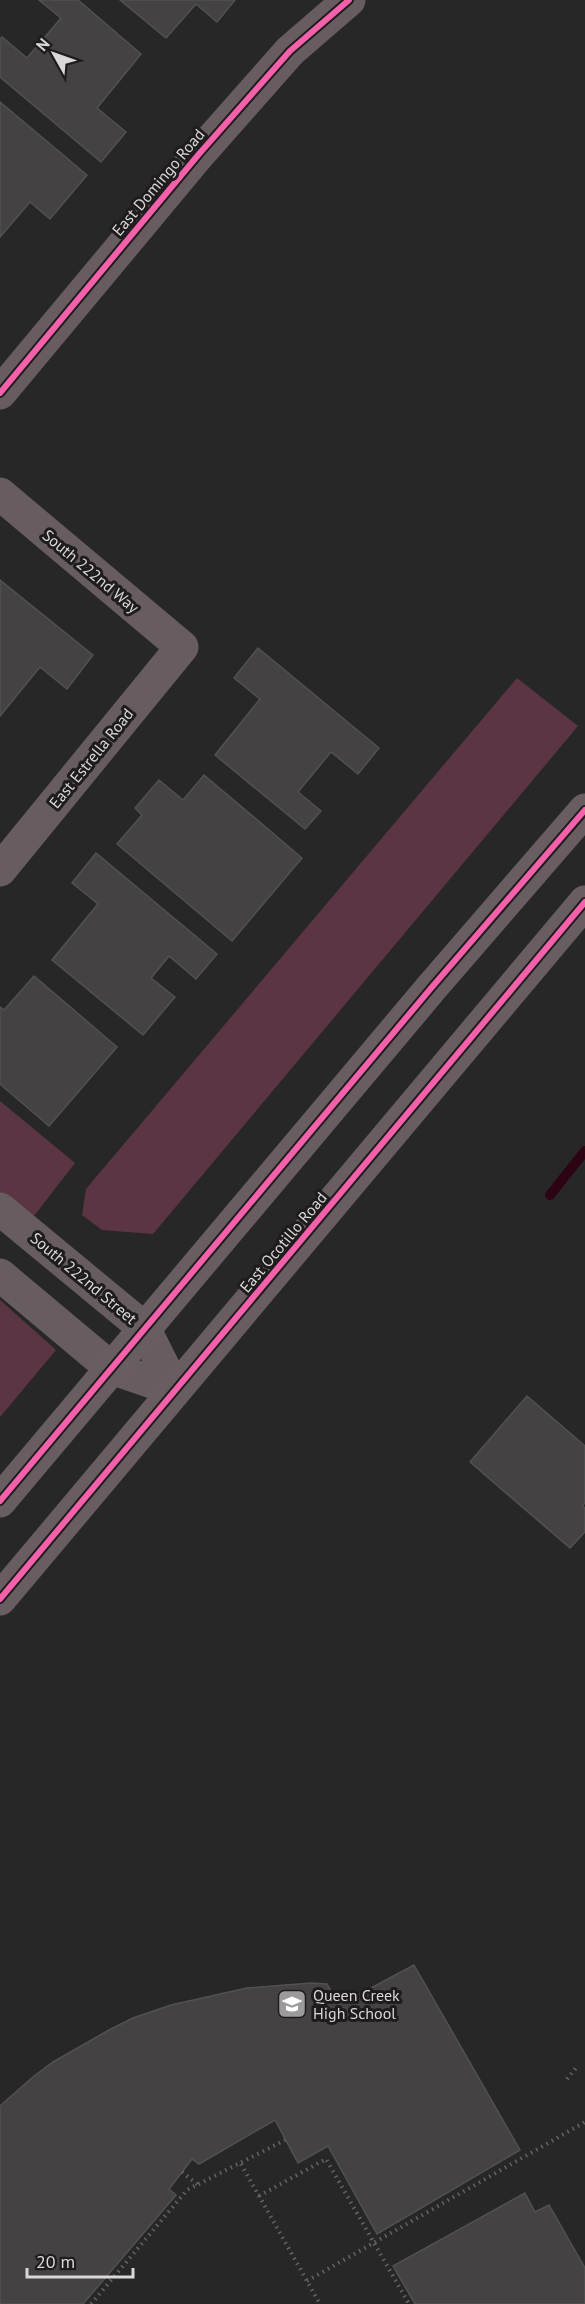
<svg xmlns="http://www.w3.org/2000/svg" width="585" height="2304" font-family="'PT Sans',sans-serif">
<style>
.green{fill:#5c3544}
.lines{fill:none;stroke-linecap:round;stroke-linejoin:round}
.stream{stroke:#2d0416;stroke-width:10}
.building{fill:#444242;stroke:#525151;stroke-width:1.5}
.path{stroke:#686263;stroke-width:4;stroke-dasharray:1.5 4.5;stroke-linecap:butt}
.minor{stroke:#675d61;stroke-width:33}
.major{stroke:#685e62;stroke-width:33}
.cycleway-casing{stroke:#1f1c1d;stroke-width:10}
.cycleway{stroke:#f560ab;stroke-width:6}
.labels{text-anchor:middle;stroke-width:6;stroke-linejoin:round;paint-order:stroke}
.street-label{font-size:16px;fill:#dad8d8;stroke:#1f1c1d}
.poi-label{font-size:16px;fill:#dad8d8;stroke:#1f1c1d;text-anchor:start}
</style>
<rect width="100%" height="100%" fill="#282727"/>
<g class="green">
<path d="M517 678 578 726 153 1234 102 1230 82 1215 86 1189Z"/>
<path d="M0 1101 75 1163 30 1221 0 1196Z"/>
<path d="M0 1300 56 1350 0 1417Z"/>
</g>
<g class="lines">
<path class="stream" d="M550 1195 585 1151"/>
</g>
<g class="building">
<path d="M39 0H78L141 54 97 108 126 132 101 162 0 77V39L2 37 27 58 61 18Z"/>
<path d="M120 0H235L217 22 196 4 166 38Z"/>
<path d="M0 102 87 175 50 219 30 202 0 237Z"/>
<path d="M0 580 93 655 67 689 40 667 0 716Z"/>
<path d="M258 648 379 748 358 774 331 752 298 792 321 811 305 829 215 755 260 699 234 678Z"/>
<path d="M204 775 302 858 232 941 117 844 142 815 135 808 159 780 183 800Z"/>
<path d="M96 853 217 954 196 979 169 956 151 978 175 997 143 1035 52 960 98 904 72 883Z"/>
<path d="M34 976 117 1047 49 1126 0 1084V1007L4 1010Z"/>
<path d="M527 1396 585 1446V1503L582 1506 585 1508V1532L570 1548 470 1462Z"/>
<path d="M414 1965 520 2150 377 2234 328 2146 298 2163 275 2120 199 2164 192 2159 169 2189 176 2195 83 2304H0V2106L34 2076 53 2062 109 2030 133 2018 171 2005 247 1988 311 1983 327 1984 339 2005Z"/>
<path d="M525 2193 535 2212 549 2205 585 2268V2304H415L393 2266Z"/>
</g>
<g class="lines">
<g class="path">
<path d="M567 2079 576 2068"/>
<path d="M241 2164 320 2304"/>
<path d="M182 2172 198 2185"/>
<path d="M259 2196 326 2159 409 2304"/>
<path d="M307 2281 585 2122"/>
<path d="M91 2304 187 2190 285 2140"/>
</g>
<g class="minor">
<path d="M0 393 199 154 290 51 349 0"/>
<path d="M0 494 182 647 0 870"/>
<path d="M0 1209 144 1328 175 1390"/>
<path d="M0 1275 111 1368 175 1390"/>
</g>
<g class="major">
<path d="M0 1501 432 987 585 810"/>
<path d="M0 1599 585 902"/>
</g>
<g class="cycleway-casing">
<g id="cycleway">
<path d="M0 393 199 154 290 51 349 0"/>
<path d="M0 1501 432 987 585 810"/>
<path d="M0 1599 585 902"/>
</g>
</g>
<use href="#cycleway" class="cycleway"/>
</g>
<defs>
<g id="school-square" transform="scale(1.5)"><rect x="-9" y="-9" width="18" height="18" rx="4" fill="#9c9a9a" stroke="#1f1c1d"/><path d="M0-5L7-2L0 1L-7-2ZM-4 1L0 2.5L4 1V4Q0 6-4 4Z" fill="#fff"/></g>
</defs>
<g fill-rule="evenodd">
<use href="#school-square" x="292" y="2004"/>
</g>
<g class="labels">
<g class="street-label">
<text transform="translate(158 182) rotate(-50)" y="6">East Domingo Road</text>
<text transform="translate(91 571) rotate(40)" y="6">South 222nd Way</text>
<text transform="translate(91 758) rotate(-51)" y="6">East Estrella Road</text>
<text transform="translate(283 1242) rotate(-50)" y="6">East Ocotillo Road</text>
<text transform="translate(84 1278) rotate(40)" y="6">South 222nd Street</text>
</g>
<g class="poi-label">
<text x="313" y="2001">Queen Creek<tspan x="313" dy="18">High School</tspan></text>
</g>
</g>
<g transform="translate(54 54) rotate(310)" stroke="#1f1c1d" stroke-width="4.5" paint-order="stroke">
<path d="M0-4.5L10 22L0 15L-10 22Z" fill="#dad8d8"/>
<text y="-9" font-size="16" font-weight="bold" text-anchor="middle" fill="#dad8d8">N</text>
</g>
<path d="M27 2268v9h106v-9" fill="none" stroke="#dad8d8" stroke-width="3"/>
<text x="36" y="2268" font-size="18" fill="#dad8d8" stroke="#1f1c1d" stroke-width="4.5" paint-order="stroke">20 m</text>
</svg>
